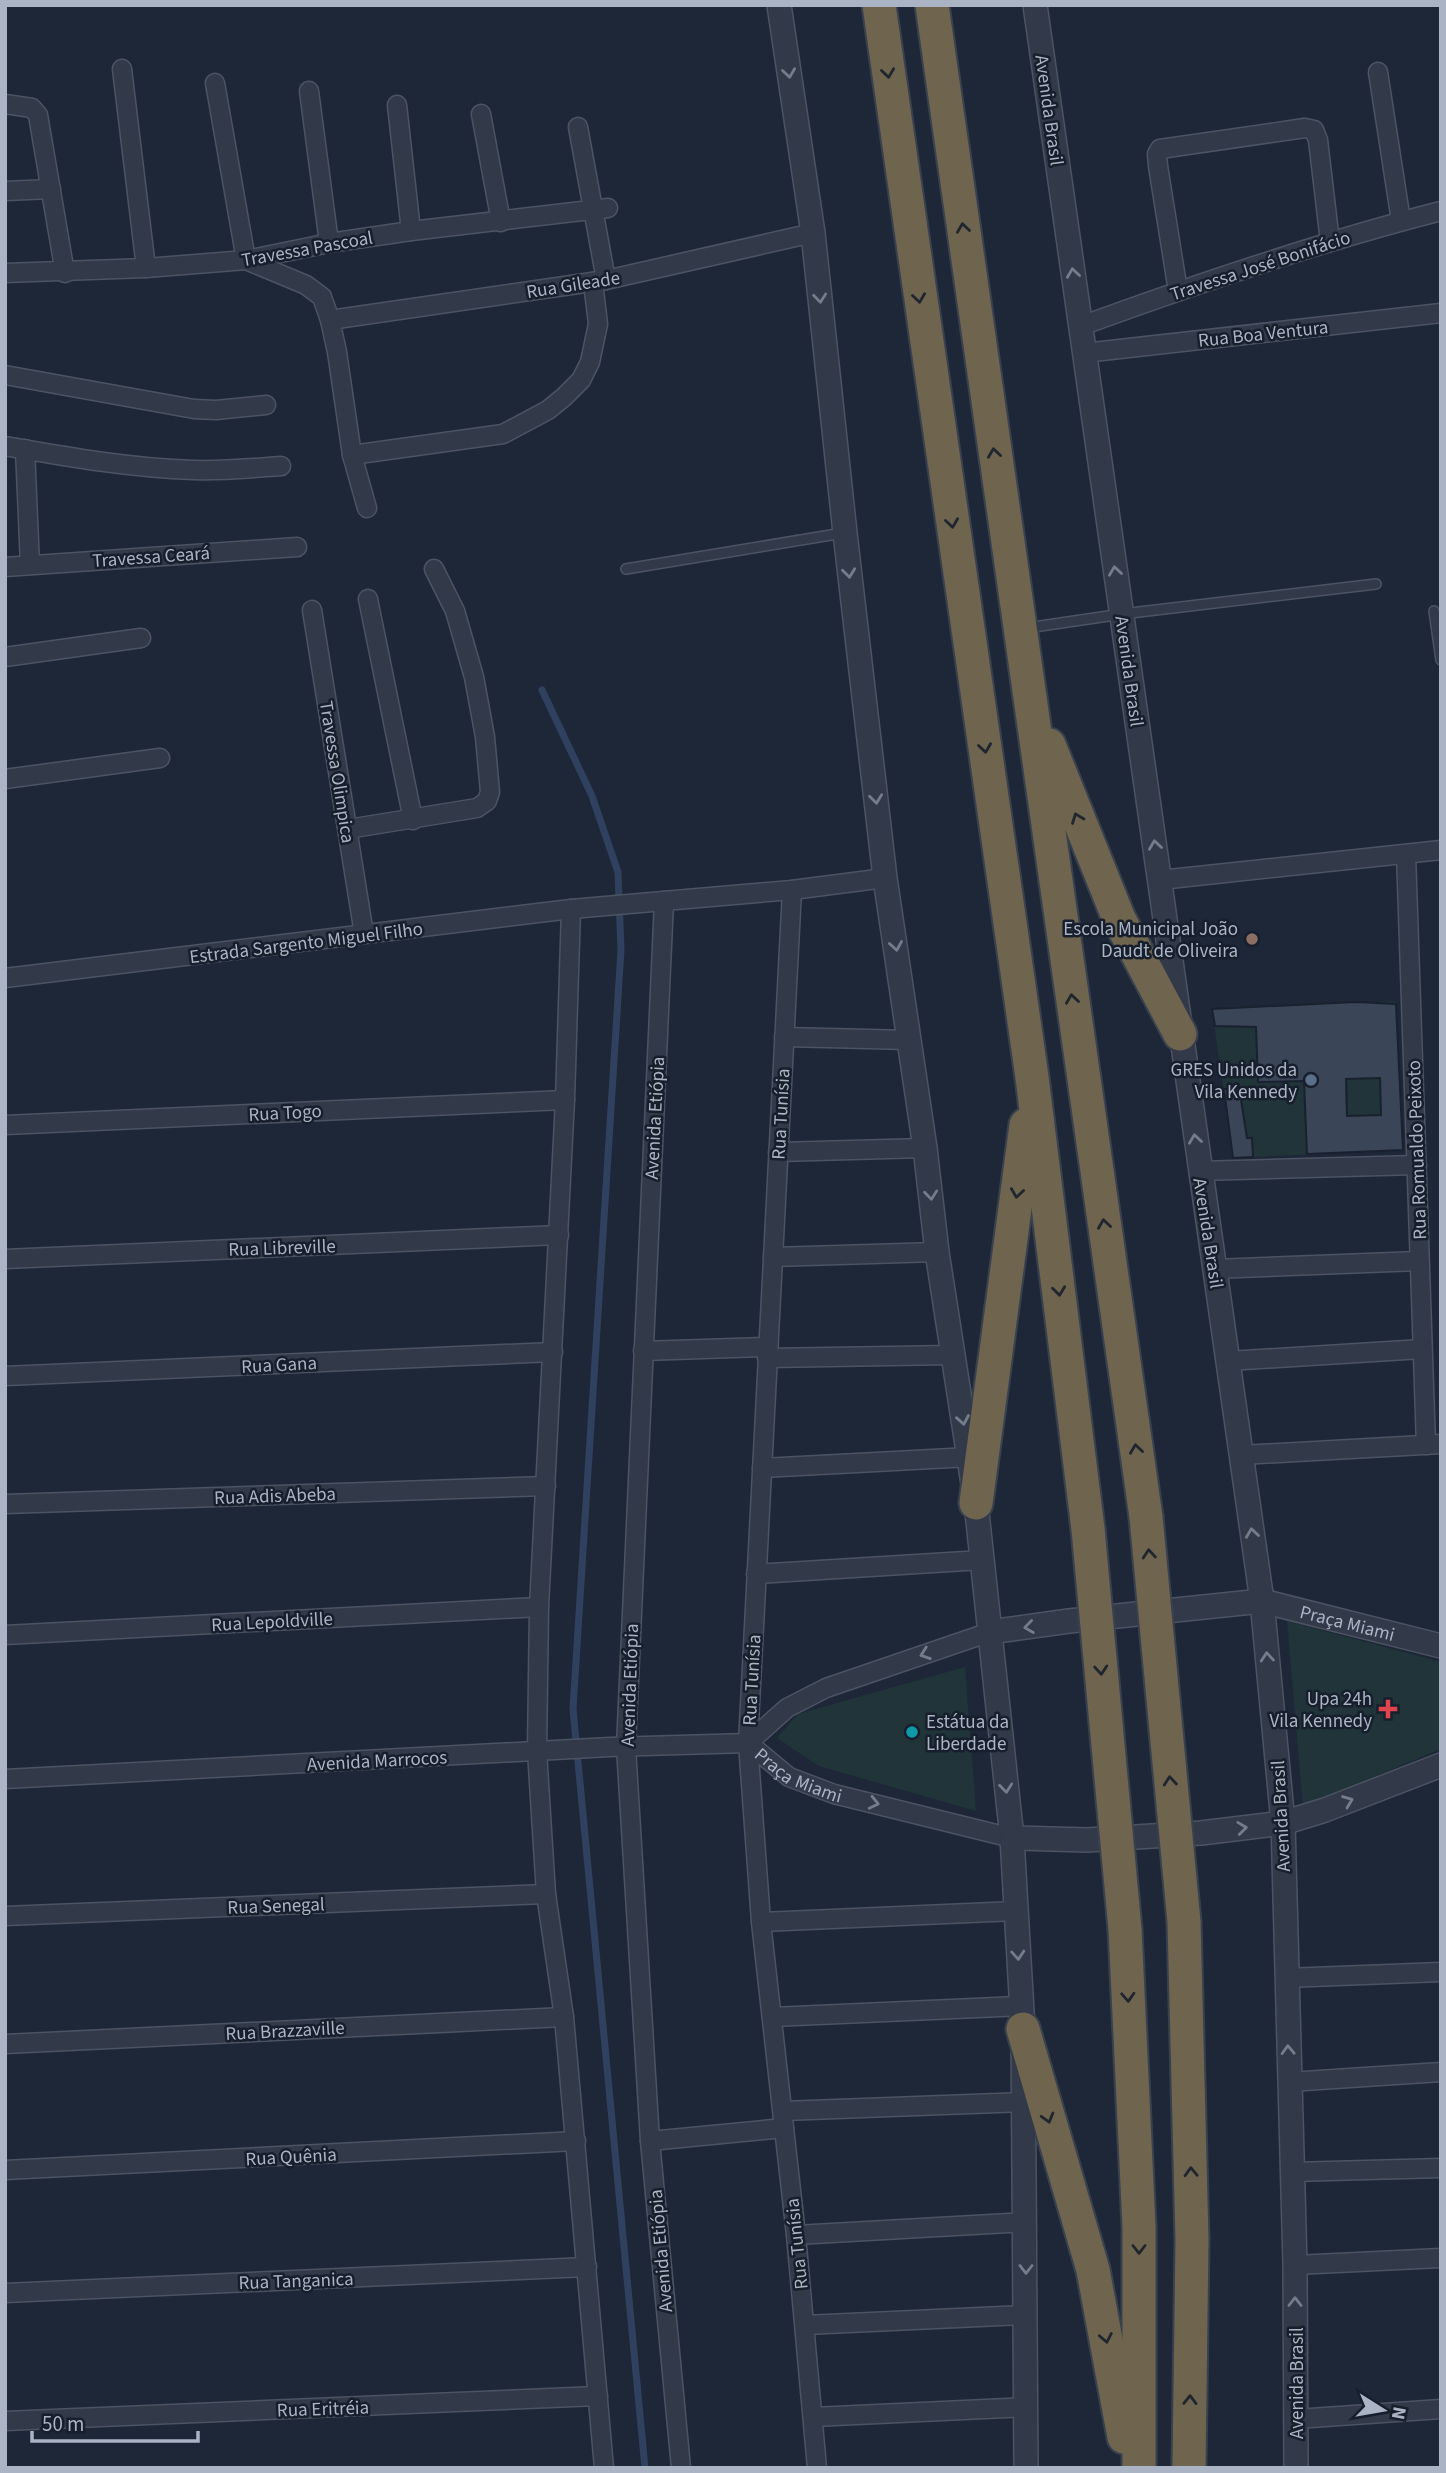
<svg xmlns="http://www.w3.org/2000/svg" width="1446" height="2473" font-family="'Source Sans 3',sans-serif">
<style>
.green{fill:#203439}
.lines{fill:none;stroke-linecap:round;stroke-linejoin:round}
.stream{stroke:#304160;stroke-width:7}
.building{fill:#3a4558;stroke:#19212e;stroke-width:2;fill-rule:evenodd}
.service-casing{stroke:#4c5463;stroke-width:12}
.minor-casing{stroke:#4c5463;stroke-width:21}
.tertiary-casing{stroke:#4c5463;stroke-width:26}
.motorway-casing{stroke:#39414f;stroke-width:37}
.service{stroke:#323948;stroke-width:9}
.minor{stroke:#323948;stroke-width:18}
.tertiary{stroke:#323948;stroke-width:23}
.motorway{stroke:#6f644e;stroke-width:33}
.motorway-bridge-casing{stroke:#39414f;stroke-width:37;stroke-linecap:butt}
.motorway-bridge{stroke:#6f644e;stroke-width:33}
.oneway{stroke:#757d8d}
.oneway2{stroke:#20262f}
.education-dot{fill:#8d6e63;stroke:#171f2c;stroke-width:2.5}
.service-dot{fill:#5c6f8a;stroke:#171f2c;stroke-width:2.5}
.health-dot{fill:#e0444e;stroke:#171f2c;stroke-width:2.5}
.culture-dot{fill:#0f9aa8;stroke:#171f2c;stroke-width:2.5}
.labels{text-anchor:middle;stroke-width:5;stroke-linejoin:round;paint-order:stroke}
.street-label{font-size:19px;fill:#abb4c5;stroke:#171f2c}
.poi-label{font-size:19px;fill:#abb4c5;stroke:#171f2c;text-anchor:end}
</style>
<rect width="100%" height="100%" fill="#1e2738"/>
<g class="green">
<path d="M1396 1001 1403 1150 1233 1158 1212 1009Z"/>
<path d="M1287 1621 1441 1662V1749L1303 1806Z"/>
<path d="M965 1667 976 1811 819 1766 777 1738 798 1714Z"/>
</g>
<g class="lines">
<path class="stream" d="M542 690 592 796 618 872 621 950 573 1709 645 2468"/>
</g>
<g class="building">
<path d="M1356 1002 1396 1004 1403 1150 1307 1154 1304 1081 1258 1082 1256 1027 1215 1026 1212 1009ZM1380 1078 1381 1115 1347 1116 1346 1079Z"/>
<path d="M1239 1087 1247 1138H1252L1253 1157 1233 1158 1224 1089Z"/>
</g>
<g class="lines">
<g class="service-casing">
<g id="service">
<path d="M626 569 843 533"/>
<path d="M1434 611 1441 660"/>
<path d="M1027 628 1122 614 1376 584"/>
</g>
</g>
<g class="minor-casing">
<g id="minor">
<path d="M122 69 146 268"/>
<path d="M1378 72 1401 221"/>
<path d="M215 83 246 260 306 285 322 297 330 320 337 352 352 455 367 508"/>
<path d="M309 91 329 243"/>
<path d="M5 104 32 108 38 115 65 273"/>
<path d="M397 105 411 231"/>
<path d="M481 114 501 222"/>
<path d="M578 127 606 280"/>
<path d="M5 191 51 189"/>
<path d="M5 273 146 268 246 260 329 243 411 231 608 208"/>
<path d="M1178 291 1158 166 1157 154 1160 149 1305 128 1314 130 1318 140 1330 242"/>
<path d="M330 320 606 280 813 233"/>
<path d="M1081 326C1199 283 1319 242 1441 211"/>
<path d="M1084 353 1441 313"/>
<path d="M5 375 194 409 216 410 266 405"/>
<path d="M5 446C68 457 130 468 194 470 223 471 253 468 281 466"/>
<path d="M25 449 30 565"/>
<path d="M352 455 503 434 548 410 564 397 581 380 590 362 598 324 593 282"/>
<path d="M5 567 297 547"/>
<path d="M368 599 413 820"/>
<path d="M312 610 364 934"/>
<path d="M5 657 141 638"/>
<path d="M5 779 160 758"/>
<path d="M348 829 477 808 487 801 490 792 485 737 474 677 455 611 434 569"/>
<path d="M1406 854 1426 1445"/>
<path d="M1160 880 1441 850"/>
<path d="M792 890 748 1743 761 1922 796 2235 817 2468"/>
<path d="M664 901 626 1747 650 2141 681 2468"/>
<path d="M571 909 565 1100 539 1607 537 1751 546 1894 564 2017 604 2468"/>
<path d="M5 978 571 909 792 890 885 878"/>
<path d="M784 1037 910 1040"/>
<path d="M5 1125 565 1100"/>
<path d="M778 1152 925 1148"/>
<path d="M1199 1171 1417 1165"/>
<path d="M773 1257 937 1252"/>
<path d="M5 1259 559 1235"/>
<path d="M1214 1269 1419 1261"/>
<path d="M643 1351 767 1347"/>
<path d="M767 1358 952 1355"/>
<path d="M1228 1361 1422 1349"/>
<path d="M5 1376 553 1352"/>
<path d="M1241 1455 1441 1444"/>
<path d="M762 1468 970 1457"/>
<path d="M5 1504 546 1486"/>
<path d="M756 1574 982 1560"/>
<path d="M5 1635 539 1607"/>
<path id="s1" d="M748 1743 789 1777 834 1794 1012 1838"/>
<path d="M748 1743 787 1708 826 1688 990 1632"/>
<path d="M5 1779 610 1747 748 1743"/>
<path d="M5 1916 546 1894"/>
<path d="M761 1922 1016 1911"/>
<path d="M1286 1978 1441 1972"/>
<path d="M772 2017 1021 2006"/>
<path d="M5 2044 564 2017"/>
<path d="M1289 2082 1441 2072"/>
<path d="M783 2111 1023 2102"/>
<path d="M650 2141 784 2128"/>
<path d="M5 2170 576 2141"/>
<path d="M1292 2172 1441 2168"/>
<path d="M796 2235 1026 2222"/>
<path d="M1295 2265 1441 2258"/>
<path d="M5 2293 587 2267"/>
<path d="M805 2325 1026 2315"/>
<path d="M813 2417 1027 2407"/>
<path d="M1296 2419 1441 2409"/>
<path d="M5 2421 598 2396"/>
</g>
</g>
<g class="tertiary-casing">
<g id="tertiary">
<path d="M779 5 813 233 845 533 885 878 925 1148 937 1252 976 1503 1012 1838 1023 2029 1026 2468"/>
<path d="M1035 5 1262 1601 1283 1823 1295 2265 1296 2468"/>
<path id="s2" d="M990 1632 1069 1621 1262 1601 1441 1646"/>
<path d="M1012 1838 1087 1840 1201 1833 1283 1823 1325 1810 1441 1765"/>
</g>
</g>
<g class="motorway-casing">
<g id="motorway">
<path d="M879 5 1032 1077 1088 1529"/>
<path d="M932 5 1146 1517"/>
<path d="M1049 745 1119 919 1180 1034"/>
<path d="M976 1503 1026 1125"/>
<path d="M1184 1922 1192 2240 1189 2468"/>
<path d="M1125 1929 1139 2227V2468"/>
<path d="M1023 2029 1093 2270 1124 2437"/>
</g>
</g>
<use href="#service" class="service"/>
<use href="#minor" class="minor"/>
<use href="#tertiary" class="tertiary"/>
<use href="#motorway" class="motorway"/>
<g class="motorway-bridge-casing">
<g id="motorway-bridge">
<path d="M1146 1517 1184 1922"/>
<path d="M1088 1529 1125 1929"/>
</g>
</g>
<use href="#motorway-bridge" class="motorway-bridge"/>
</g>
<defs><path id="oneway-chevron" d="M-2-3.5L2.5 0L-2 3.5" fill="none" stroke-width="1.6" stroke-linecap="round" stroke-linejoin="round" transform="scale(1.75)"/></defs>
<g class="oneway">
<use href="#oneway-chevron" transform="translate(789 73) rotate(82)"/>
<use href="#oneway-chevron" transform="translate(1073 273) rotate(-98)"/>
<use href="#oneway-chevron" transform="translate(820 298) rotate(84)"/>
<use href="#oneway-chevron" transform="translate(1115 571) rotate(-98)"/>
<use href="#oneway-chevron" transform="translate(849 573) rotate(83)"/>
<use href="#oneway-chevron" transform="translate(876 799) rotate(83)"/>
<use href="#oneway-chevron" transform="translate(1155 845) rotate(-98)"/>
<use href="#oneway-chevron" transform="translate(896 946) rotate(81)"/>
<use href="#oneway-chevron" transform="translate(1195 1139) rotate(-98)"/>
<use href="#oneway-chevron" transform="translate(931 1195) rotate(84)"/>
<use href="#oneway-chevron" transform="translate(963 1420) rotate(80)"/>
<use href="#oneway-chevron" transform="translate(1252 1533) rotate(-98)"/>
<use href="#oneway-chevron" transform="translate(1029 1627) rotate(172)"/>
<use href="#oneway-chevron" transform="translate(925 1654) rotate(161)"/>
<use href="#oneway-chevron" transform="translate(1267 1657) rotate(-95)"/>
<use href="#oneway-chevron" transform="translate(1006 1788) rotate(84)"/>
<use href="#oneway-chevron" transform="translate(1348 1801) rotate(-21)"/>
<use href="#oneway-chevron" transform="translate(874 1803) rotate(13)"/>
<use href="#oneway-chevron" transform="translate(1242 1828) rotate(-7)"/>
<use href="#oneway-chevron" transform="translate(1018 1955) rotate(86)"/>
<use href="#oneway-chevron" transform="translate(1288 2050) rotate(-92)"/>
<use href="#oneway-chevron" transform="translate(1026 2269) rotate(90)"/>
<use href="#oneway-chevron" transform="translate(1295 2302) rotate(-90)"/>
</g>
<g class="oneway2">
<use href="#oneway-chevron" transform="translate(888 73) rotate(82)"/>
<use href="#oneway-chevron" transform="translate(963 228) rotate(-98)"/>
<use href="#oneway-chevron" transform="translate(919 298) rotate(82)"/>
<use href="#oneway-chevron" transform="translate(994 453) rotate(-98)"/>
<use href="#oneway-chevron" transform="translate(952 523) rotate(82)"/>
<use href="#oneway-chevron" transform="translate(985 748) rotate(82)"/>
<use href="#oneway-chevron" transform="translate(1077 818) rotate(-111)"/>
<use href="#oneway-chevron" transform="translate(1072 999) rotate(-98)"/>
<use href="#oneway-chevron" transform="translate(1017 1193) rotate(98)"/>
<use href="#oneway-chevron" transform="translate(1104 1224) rotate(-98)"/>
<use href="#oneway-chevron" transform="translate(1059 1291) rotate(83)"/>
<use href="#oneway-chevron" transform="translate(1136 1449) rotate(-98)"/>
<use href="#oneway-chevron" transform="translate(1149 1554) rotate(-95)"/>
<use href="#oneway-chevron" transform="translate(1101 1670) rotate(85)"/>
<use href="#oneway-chevron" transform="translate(1170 1781) rotate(-95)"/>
<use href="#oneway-chevron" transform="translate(1128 1997) rotate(87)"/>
<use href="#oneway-chevron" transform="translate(1048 2118) rotate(74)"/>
<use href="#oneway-chevron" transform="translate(1191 2172) rotate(-92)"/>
<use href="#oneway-chevron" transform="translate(1139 2249) rotate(90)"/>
<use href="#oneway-chevron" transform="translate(1106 2338) rotate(79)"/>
<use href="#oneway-chevron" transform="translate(1190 2400) rotate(-89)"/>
</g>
<circle class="education-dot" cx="1252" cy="939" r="7"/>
<circle class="service-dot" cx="1311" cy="1080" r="7"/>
<path class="health-dot" d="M1384.5 1698.5h7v7h7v7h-7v7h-7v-7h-7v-7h7z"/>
<circle class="culture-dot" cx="912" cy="1732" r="7"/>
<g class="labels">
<g class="street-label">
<text transform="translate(1050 110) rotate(82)" y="7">Avenida Brasil</text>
<text transform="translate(307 248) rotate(-10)" y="7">Travessa Pascoal</text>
<text transform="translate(1260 265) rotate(-18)" y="7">Travessa José Bonifácio</text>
<text transform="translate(573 284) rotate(-9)" y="7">Rua Gileade</text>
<text transform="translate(1263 333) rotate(-6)" y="7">Rua Boa Ventura</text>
<text transform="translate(151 556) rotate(-4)" y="7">Travessa Ceará</text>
<text transform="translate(1130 671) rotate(82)" y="7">Avenida Brasil</text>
<text transform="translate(338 772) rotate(81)" y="7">Travessa Olimpica</text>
<text transform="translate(306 942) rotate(-7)" y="7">Estrada Sargento Miguel Filho</text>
<text transform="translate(285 1112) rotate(-3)" y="7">Rua Togo</text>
<text transform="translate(780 1114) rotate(-87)" y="7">Rua Tunísia</text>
<text transform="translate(654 1118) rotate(-87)" y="7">Avenida Etiópia</text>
<text transform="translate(1416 1150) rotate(-92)" y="7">Rua Romualdo Peixoto</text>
<text transform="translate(1209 1233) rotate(81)" y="7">Avenida Brasil</text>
<text transform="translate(282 1247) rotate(-2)" y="7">Rua Libreville</text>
<text transform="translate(279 1364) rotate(-3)" y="7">Rua Gana</text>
<text transform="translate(275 1495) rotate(-2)" y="7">Rua Adis Abeba</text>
<text transform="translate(272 1621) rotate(-3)" y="7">Rua Lepoldville</text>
<text dy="7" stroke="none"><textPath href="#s2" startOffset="362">Praça Miami</textPath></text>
<text transform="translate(751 1680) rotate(-87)" y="7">Rua Tunísia</text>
<text transform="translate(629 1685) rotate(-88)" y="7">Avenida Etiópia</text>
<text transform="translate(377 1760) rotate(-3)" y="7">Avenida Marrocos</text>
<text dy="7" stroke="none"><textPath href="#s1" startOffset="61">Praça Miami</textPath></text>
<text transform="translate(1280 1816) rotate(-93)" y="7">Avenida Brasil</text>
<text transform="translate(276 1905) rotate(-2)" y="7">Rua Senegal</text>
<text transform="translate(285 2030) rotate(-3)" y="7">Rua Brazzaville</text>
<text transform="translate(291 2156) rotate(-3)" y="7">Rua Quênia</text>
<text transform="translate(796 2244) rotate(-96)" y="7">Rua Tunísia</text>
<text transform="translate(660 2251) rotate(-95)" y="7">Avenida Etiópia</text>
<text transform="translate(296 2280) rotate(-2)" y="7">Rua Tanganica</text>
<text transform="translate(1296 2383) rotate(-90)" y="7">Avenida Brasil</text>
<text transform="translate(323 2408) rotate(-2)" y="7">Rua Eritréia</text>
</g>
<g class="poi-label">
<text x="1238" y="935">Escola Municipal João<tspan x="1238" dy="22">Daudt de Oliveira</tspan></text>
<text x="1297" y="1076">GRES Unidos da<tspan x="1297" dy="22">Vila Kennedy</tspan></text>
<text x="1372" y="1705">Upa 24h<tspan x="1372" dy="22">Vila Kennedy</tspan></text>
<text x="926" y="1728" text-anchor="start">Estátua da<tspan x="926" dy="22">Liberdade</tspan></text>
</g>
</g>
<rect width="1446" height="2473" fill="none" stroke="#abb4c5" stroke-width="14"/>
<g transform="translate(1383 2410) rotate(101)" stroke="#171f2c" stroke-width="5" paint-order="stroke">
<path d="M0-5L12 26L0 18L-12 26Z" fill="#abb4c5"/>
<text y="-10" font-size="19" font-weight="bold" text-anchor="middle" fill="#abb4c5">N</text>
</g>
<path d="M32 2431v10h166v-10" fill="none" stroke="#abb4c5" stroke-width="3.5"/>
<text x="42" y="2431" font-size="21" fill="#abb4c5" stroke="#171f2c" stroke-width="5" paint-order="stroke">50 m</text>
</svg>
